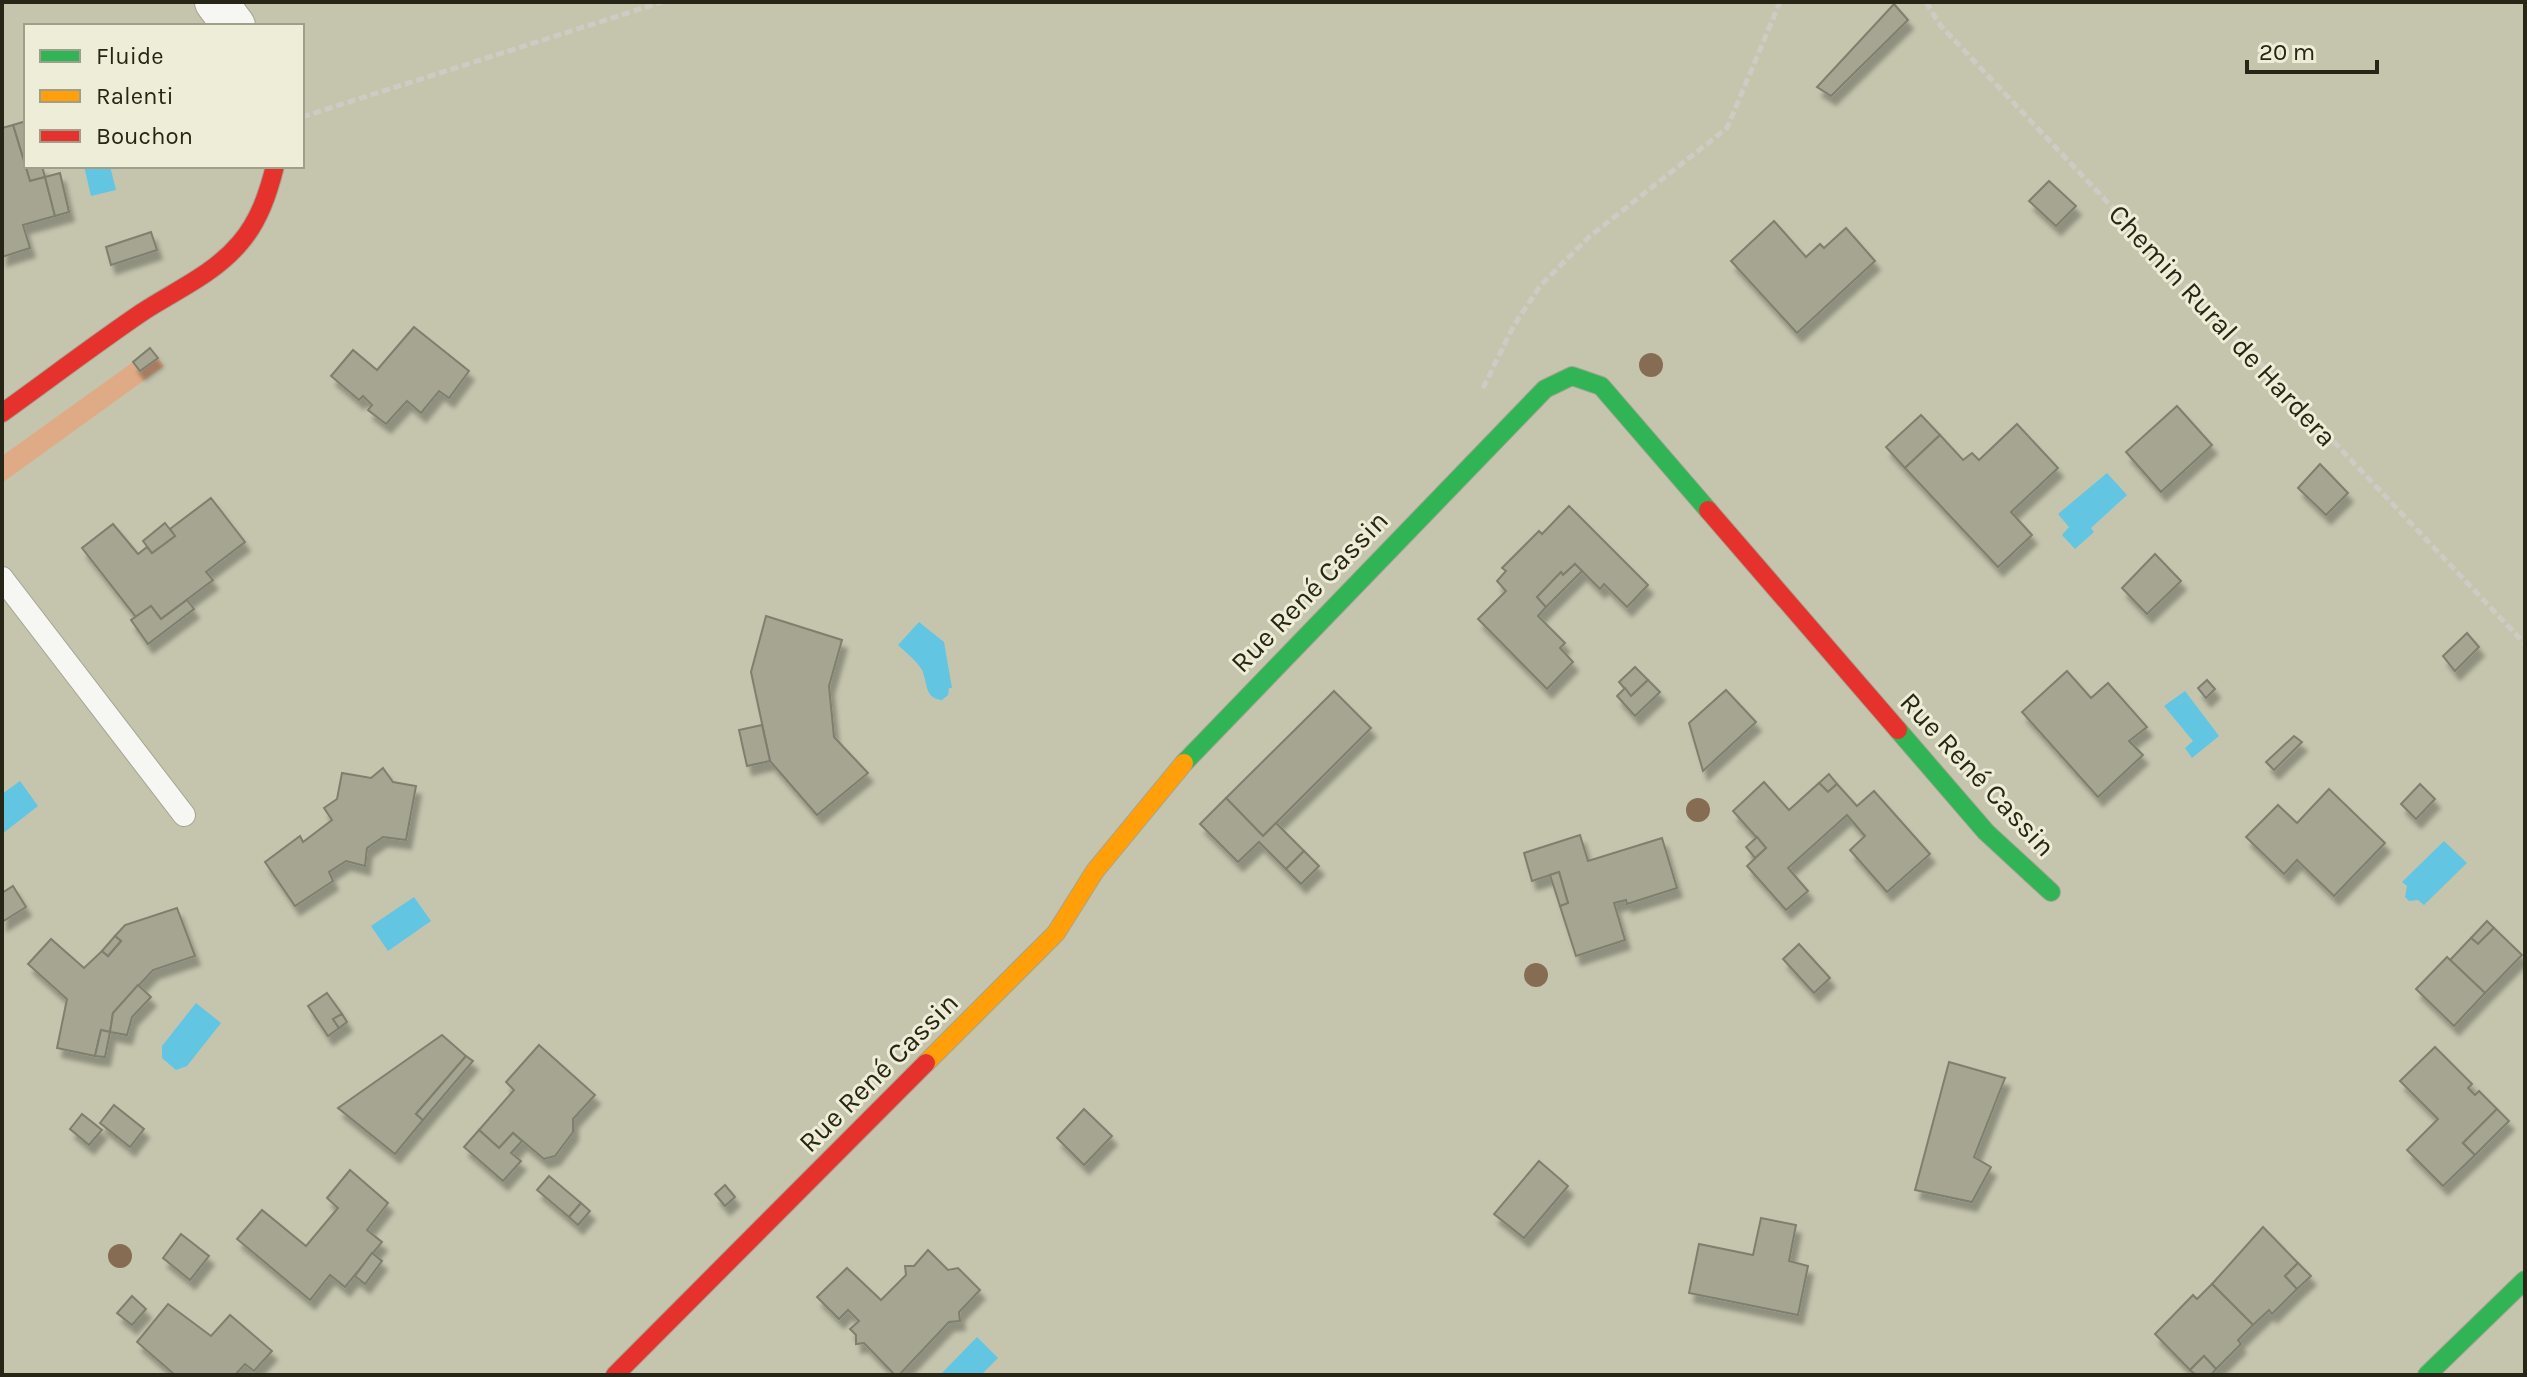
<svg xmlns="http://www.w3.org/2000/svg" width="2527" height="1377" font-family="Karla,sans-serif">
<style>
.green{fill:#dfab86}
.water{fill:#62c5e1}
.building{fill:#a5a592;stroke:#7f7f6e;stroke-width:2;filter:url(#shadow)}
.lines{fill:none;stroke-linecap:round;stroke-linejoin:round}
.lane-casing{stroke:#a4a492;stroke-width:24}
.street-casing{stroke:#a4a492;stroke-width:44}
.fast-casing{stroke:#a4a492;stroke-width:20}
.slow-casing{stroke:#a4a492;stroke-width:20}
.jam-casing{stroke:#a4a492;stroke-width:20}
.path{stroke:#ccccc4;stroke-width:5;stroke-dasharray:8 4;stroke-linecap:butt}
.lane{stroke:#f6f6f3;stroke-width:22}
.street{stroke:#f6f6f3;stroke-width:42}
.fast{stroke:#30b455;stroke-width:18}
.slow{stroke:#ff9f0a;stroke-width:18}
.jam{stroke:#e5322d;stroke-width:18}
.tree{fill:#866c53}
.labels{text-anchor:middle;stroke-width:6;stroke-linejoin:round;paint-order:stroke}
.street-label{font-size:28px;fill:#272616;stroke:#eeeed8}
</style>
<defs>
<filter id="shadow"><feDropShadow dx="5" dy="9" stdDeviation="2" flood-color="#0004"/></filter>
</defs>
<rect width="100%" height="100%" fill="#c5c5ae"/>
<path class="green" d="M158 358 164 366 2 483V456L133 362 140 371Z"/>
<g class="water">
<path d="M84 166H110L116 190 91 196Z"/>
<path d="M2107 473 2127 495 2091 528 2094 532 2075 549 2062 535 2069 527 2058 514Z"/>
<path d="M919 622 944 642 952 688H949L948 695 942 700C924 698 928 684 922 670 917 661 905 652 898 645Z"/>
<path d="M2185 691 2219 736 2192 758 2185 748 2193 741 2164 706Z"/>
<path d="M20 781 38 806 2 834V794Z"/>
<path d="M2444 841 2467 863 2424 905 2418 900 2409 901 2405 897 2407 886 2402 882Z"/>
<path d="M414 897 431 921 388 951 371 926Z"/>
<path d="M196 1003 221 1023 187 1066 176 1070 162 1058V1046Z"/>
<path d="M977 1337 998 1358 981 1375H940Z"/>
</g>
<g class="building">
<path d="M1894 4 1908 20 1831 96 1817 87Z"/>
<path d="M26 121V166H42L45 177 30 181 13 125Z"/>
<path d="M13 125 30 181 45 177 55 216 23 225 30 248 2 257V128Z"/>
<path d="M60 173 69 212 55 216 45 177Z"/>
<path d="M2049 181 2076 206 2056 226 2029 201Z"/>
<path d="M1774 221 1806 257 1820 244 1824 248 1846 228 1875 261 1797 333 1731 261Z"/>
<path d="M151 232 157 250 111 265 106 247Z"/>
<path d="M414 327 469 371 449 398 439 391 421 413 407 401 386 424 368 410 372 405 363 396 359 400 331 376 353 350 377 370Z"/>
<path d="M150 348 158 358 140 371 133 362Z"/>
<path d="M2177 406 2212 445 2161 492 2126 452Z"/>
<path d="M1921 415 1940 435 1905 468 1886 447Z"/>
<path d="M2017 424 2058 468 2011 512 2032 535 1998 567 1905 468 1940 435 1963 460 1972 453 1979 460Z"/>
<path d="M2320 464 2348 493 2326 515 2298 488Z"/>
<path d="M211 498 245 542 206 572 213 580 161 619 151 606 136 617 82 548 113 524 138 554 147 547 152 553 175 536 170 529Z"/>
<path d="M1569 506 1648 585 1627 607 1604 584 1600 589 1575 564 1563 575 1561 572 1537 597 1546 607 1538 616 1565 643 1560 648 1573 662 1547 689 1478 619 1506 591 1497 581 1506 571 1502 568 1539 531 1542 534Z"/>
<path d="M165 523 175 536 152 553 143 541Z"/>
<path d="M2155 554 2181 581 2147 614 2122 588Z"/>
<path d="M1575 564 1582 571 1546 607 1537 597 1561 572 1563 575Z"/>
<path d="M187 600 194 609 148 644 131 620 151 606 161 619Z"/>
<path d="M766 616 842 640 829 686 834 737 868 773 817 815 770 761 751 672Z"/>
<path d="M2467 633 2479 647 2455 671 2443 656Z"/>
<path d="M1635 667 1648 680 1631 696 1619 682Z"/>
<path d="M2067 671 2091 698 2108 683 2147 727 2129 741 2143 755 2098 797 2022 712Z"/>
<path d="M1648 680 1660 692 1635 716 1617 696 1625 688 1631 696Z"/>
<path d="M2207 680 2215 689 2206 698 2198 688Z"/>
<path d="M1726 690 1756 722 1703 771 1689 723Z"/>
<path d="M1334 691 1371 728 1263 836 1226 798Z"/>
<path d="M762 725 770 761 747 766 739 730Z"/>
<path d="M2294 736 2302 742 2274 770 2266 762Z"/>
<path d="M383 768 393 782 416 786 406 840 383 837 367 848 365 866 346 861 329 872 333 881 295 906 265 862 300 836 303 842 332 820 324 808 337 799 342 773 371 778Z"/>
<path d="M1829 774 1837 784 1828 792 1819 783Z"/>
<path d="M1764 782 1789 810 1819 783 1828 792 1837 784 1857 806 1874 791 1930 854 1887 892 1850 850 1865 836 1847 815 1788 868 1808 891 1786 910 1747 866 1766 848 1733 811Z"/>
<path d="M2420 784 2435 799 2416 819 2401 804Z"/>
<path d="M2329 789 2385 843 2334 896 2297 860 2284 874 2246 837 2278 805 2297 823Z"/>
<path d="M1226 798 1263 836 1276 823 1304 851 1286 869 1259 842 1238 862 1200 824Z"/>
<path d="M1580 835 1588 861 1662 838 1677 888 1627 904 1626 900 1614 903 1625 940 1576 956 1560 906 1568 903 1559 872 1532 881 1524 853Z"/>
<path d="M1757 837 1766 848 1755 858 1746 847Z"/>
<path d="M1304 851 1319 866 1301 884 1286 869Z"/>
<path d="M1559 872 1568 903 1560 906 1550 875Z"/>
<path d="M13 886 26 907 2 922V893Z"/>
<path d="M177 908 195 956 153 970 113 1013 110 1032 101 1030 95 1056 57 1048 67 999 28 964 51 939 84 968 102 951 108 956 121 941 115 936 125 925Z"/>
<path d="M2487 921 2494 928 2478 944 2471 938Z"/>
<path d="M2494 928 2522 955 2485 993 2450 960 2471 938 2478 944Z"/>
<path d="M115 936 121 941 108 956 102 951Z"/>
<path d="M1799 944 1830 978 1814 993 1783 959Z"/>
<path d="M2447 957 2485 993 2454 1026 2416 989Z"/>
<path d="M138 985 151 997 132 1017 127 1035 110 1032 113 1013Z"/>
<path d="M327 993 342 1014 333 1019 339 1028 328 1036 308 1006Z"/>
<path d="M342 1014 347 1022 339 1028 333 1019Z"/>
<path d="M101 1030 110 1032 105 1057 95 1056Z"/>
<path d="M442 1035 466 1056 416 1114 423 1120 395 1154 338 1108Z"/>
<path d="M539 1045 595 1095 573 1119V1132L555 1156 544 1159 513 1133 499 1148 479 1130 514 1090 506 1082Z"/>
<path d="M2435 1047 2472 1084 2468 1088 2475 1095 2479 1091 2497 1109 2463 1143 2475 1155 2443 1186 2407 1150 2438 1119 2400 1081Z"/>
<path d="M466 1056 473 1061 423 1120 416 1114Z"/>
<path d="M1949 1062 2005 1078 1974 1157 1991 1167 1972 1202 1915 1190Z"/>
<path d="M114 1105 144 1129 130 1147 100 1123Z"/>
<path d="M1084 1109 1112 1136 1084 1165 1057 1138Z"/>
<path d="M2497 1109 2509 1121 2475 1155 2463 1143Z"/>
<path d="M82 1114 102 1130 89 1145 70 1129Z"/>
<path d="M479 1130 499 1148 513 1133 522 1141 511 1153 521 1161 503 1181 464 1147Z"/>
<path d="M1539 1161 1568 1186 1524 1238 1494 1214Z"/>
<path d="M350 1170 388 1203 367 1230 382 1242 345 1287 330 1275 310 1300 237 1239 262 1210 306 1246 338 1208 327 1198Z"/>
<path d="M549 1176 581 1203 569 1217 537 1190Z"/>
<path d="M725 1185 735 1197 725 1206 715 1194Z"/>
<path d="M581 1203 590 1211 578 1225 569 1217Z"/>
<path d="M1761 1218 1796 1225 1789 1261 1808 1266 1798 1315 1689 1293 1699 1244 1753 1255Z"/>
<path d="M2263 1227 2298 1263 2285 1276 2297 1289 2272 1314 2269 1310 2253 1325 2212 1284Z"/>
<path d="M181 1234 209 1256 190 1280 163 1258Z"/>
<path d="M928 1250 948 1270 958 1268 980 1290 959 1312 960 1321 949 1322 899 1375H895L864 1343 856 1344V1335L850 1329 859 1321 848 1310 839 1319 817 1297 847 1268 881 1300 906 1275 905 1266H914Z"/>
<path d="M372 1253 382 1261 365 1284 355 1276Z"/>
<path d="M2298 1263 2311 1276 2297 1289 2285 1276Z"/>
<path d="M2212 1284 2253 1325 2238 1340 2241 1344 2216 1369 2204 1356 2190 1370 2155 1334 2193 1295 2197 1299Z"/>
<path d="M132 1296 146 1309 132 1325 117 1313Z"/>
<path d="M168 1304 211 1336 230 1315 272 1351 254 1371 245 1364 235 1375H175L137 1342Z"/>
<path d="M2204 1356 2216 1369 2211 1375H2196L2190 1370Z"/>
</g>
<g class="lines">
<g class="lane-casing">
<path id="lane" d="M2 578 184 815"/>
</g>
<g class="street-casing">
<path id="street" d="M216 2 234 26"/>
</g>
<g class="fast-casing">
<g id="fast">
<path d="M1898 730 1986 832 2051 892"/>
<path d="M1184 763 1545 389 1572 376 1601 386 1708 510"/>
<path d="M2427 1375 2525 1280"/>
</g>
</g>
<g class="slow-casing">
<path id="slow" d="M926 1063 1056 933 1095 871 1184 763"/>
</g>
<g class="jam-casing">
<g id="jam">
<path d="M2 413C48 380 94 345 141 313 174 291 213 275 240 243 259 221 268 194 275 166"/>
<path d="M1708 510 1898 730"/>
<path d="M615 1375 926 1063"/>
</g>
</g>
<g class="path">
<path d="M1926 2 1940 25 2525 644"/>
<path d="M302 117 662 2"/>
<path d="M1483 388 1513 327 1540 286 1589 237 1727 128 1780 2"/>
</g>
<use href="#lane" class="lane"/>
<use href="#street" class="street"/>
<use href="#fast" class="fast"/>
<use href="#slow" class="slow"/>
<use href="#jam" class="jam"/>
</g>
<g class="tree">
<circle cx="1651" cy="365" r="12"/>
<circle cx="1698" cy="810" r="12"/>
<circle cx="1536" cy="975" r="12"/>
<circle cx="120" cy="1256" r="12"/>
</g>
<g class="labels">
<g class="street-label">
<text transform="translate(2223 325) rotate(47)" y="10">Chemin Rural de Hardera</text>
<text transform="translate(1309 591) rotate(-46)" y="10">Rue René Cassin</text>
<text transform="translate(1978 774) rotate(47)" y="10">Rue René Cassin</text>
<text transform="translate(878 1072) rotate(-45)" y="10">Rue René Cassin</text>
</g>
</g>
<rect width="2527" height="1377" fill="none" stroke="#272616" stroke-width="8"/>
<rect x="24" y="24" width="280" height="144" fill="#eeeed8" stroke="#9e9e8a" stroke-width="2"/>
<rect x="40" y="50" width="40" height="12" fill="#30b455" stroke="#9e9e8a" stroke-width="2"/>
<text x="96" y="64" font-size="24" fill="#272616">Fluide</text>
<rect x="40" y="90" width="40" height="12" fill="#ff9f0a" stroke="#9e9e8a" stroke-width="2"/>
<text x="96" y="104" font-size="24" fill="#272616">Ralenti</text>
<rect x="40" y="130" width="40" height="12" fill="#e5322d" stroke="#9e9e8a" stroke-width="2"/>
<text x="96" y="144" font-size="24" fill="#272616">Bouchon</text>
<path d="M2247 60v12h130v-12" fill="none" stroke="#272616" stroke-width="4"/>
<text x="2259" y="60" font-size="24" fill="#272616" stroke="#eeeed8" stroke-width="6" paint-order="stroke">20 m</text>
</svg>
